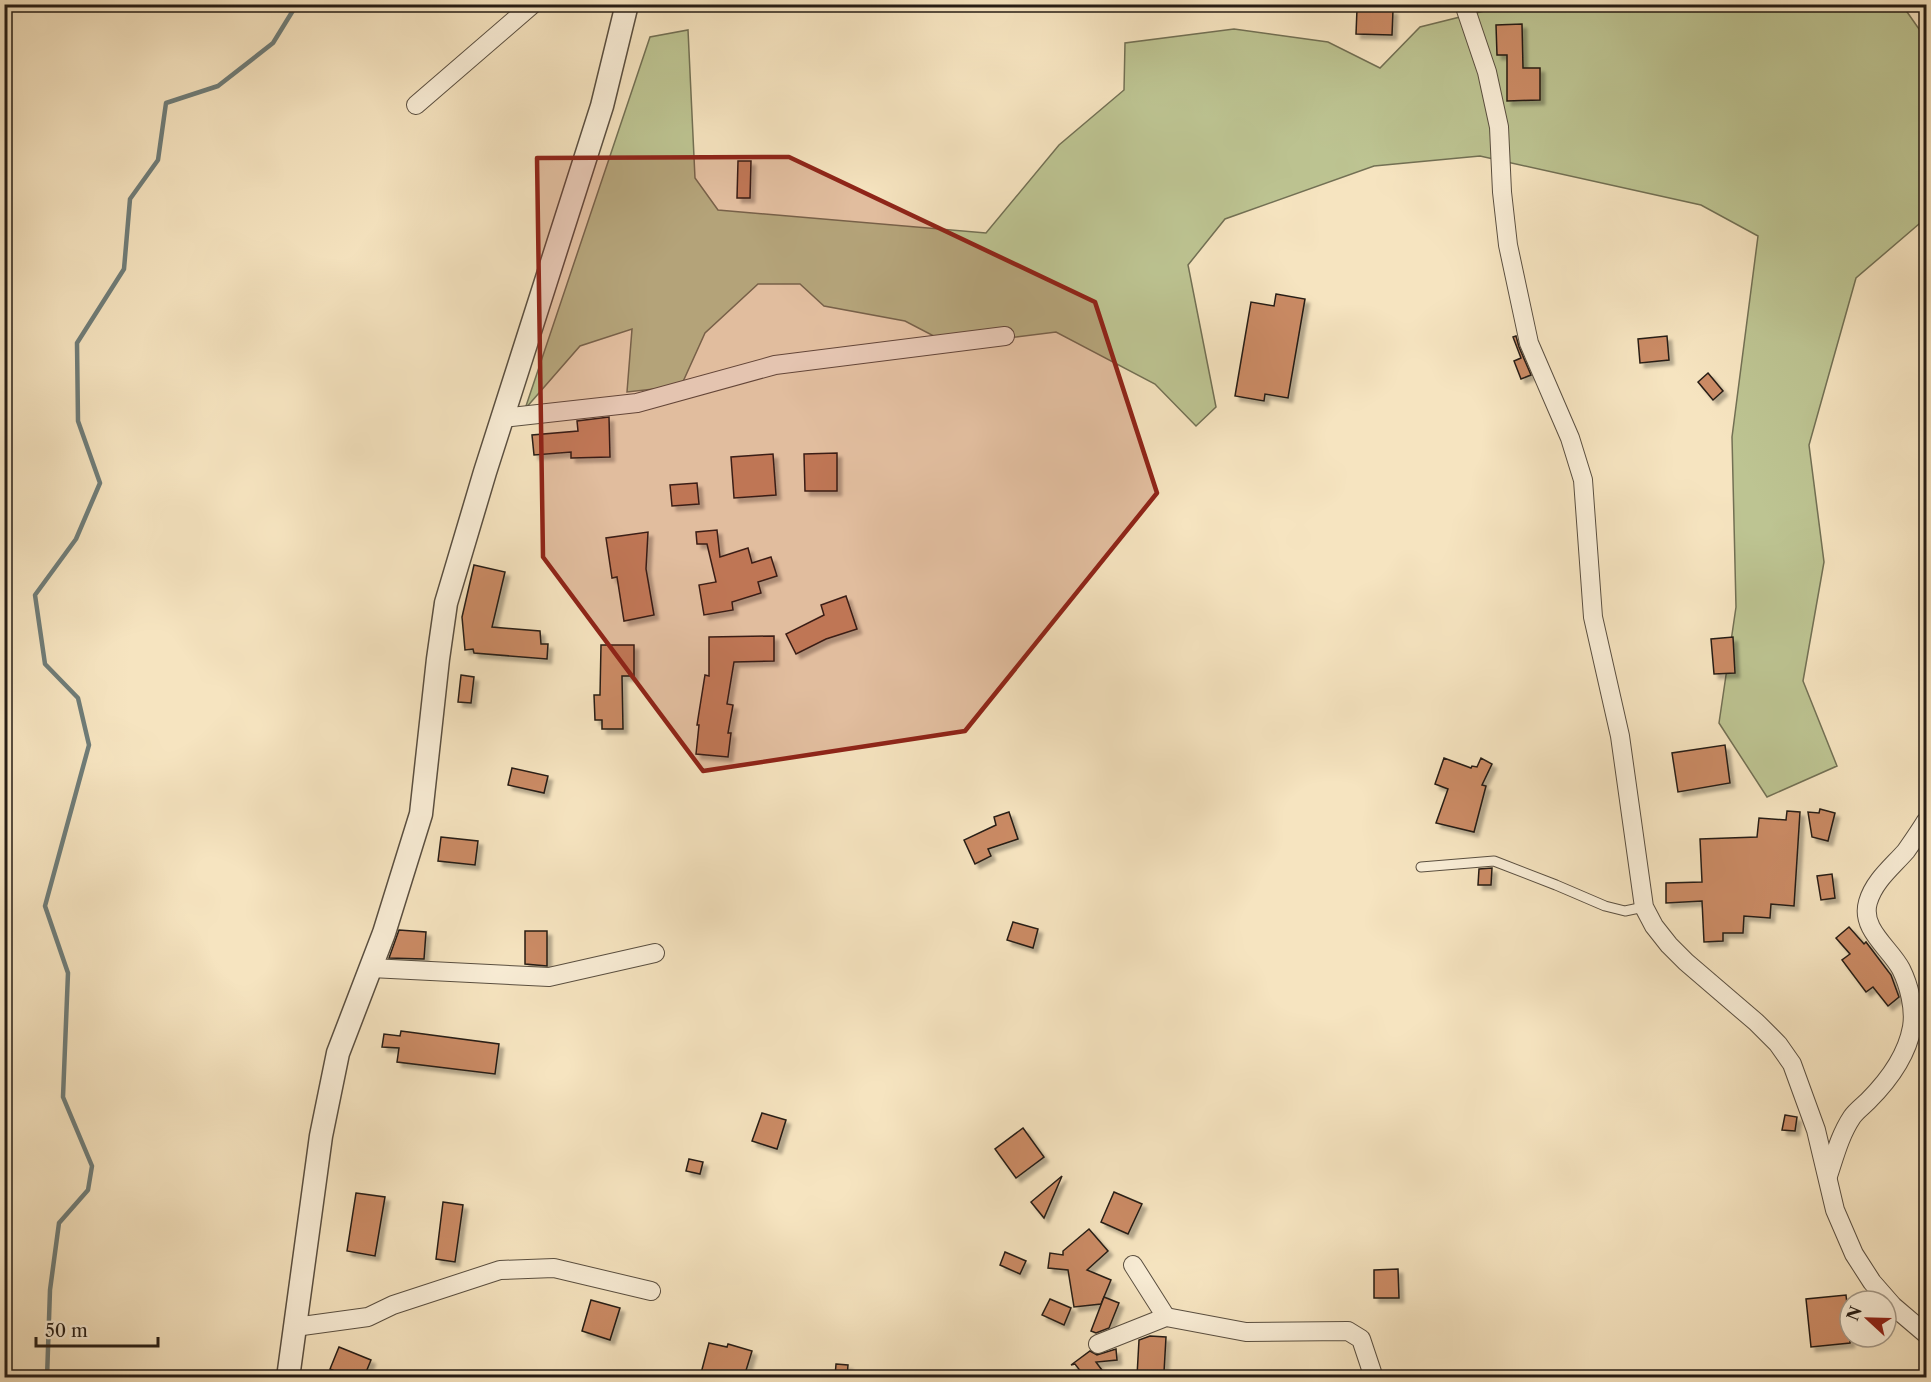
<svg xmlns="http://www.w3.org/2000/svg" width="1931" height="1382" font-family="'Libre Caslon Text',serif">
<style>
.green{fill:#bdc492;stroke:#727054;stroke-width:1.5}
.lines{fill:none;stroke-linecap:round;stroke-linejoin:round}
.stream{stroke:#6f7d79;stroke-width:4.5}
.building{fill:#cb8b65;stroke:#261d15;stroke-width:1.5;filter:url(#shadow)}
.service-casing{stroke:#5a4f40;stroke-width:11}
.minor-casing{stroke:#5a4f40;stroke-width:20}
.tertiary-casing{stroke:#5a4f40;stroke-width:25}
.service{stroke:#f9edd6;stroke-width:9}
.minor{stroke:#f9edd6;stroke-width:18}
.tertiary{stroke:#f9edd6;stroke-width:22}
.marked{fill:#8f2418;fill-opacity:0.2;stroke:#8f2418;stroke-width:4.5;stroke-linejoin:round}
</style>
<defs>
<filter id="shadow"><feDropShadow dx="4.5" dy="4.5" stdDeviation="1.5" flood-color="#0004"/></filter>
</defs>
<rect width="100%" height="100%" fill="#f6e4c0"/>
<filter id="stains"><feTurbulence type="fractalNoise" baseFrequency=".00333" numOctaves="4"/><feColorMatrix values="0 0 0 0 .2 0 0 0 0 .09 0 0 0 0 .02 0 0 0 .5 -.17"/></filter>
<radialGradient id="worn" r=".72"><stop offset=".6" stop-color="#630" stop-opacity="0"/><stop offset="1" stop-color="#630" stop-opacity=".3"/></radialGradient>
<path class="green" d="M1512 4 1909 5 1905 9 1926 39V218L1856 278 1809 445 1824 562 1803 681 1837 766 1767 797 1719 723 1736 607 1732 437 1758 236 1701 205 1480 156 1374 166 1225 219 1188 265 1216 407 1196 426 1155 384 1056 332 951 345 905 321 824 306 800 284H758L705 333 681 386 627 392 632 329 580 346 525 409 650 37 688 30 695 178 718 210 986 233 1059 145 1124 90 1125 43 1234 29 1328 42 1380 68 1420 27Z"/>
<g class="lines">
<path class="stream" d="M47 1378 50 1290 59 1223 88 1190 92 1166 63 1097 68 973 45 906 89 745 78 698 45 664 35 595 76 539 100 483 78 421 77 343 124 269 130 199 158 160 166 103 218 86 273 43 297 4"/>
</g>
<g class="building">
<path d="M1357 9 1393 10 1392 35 1356 34Z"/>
<path d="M1522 24 1523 68H1540V100L1507 101V55H1497L1496 25Z"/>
<path d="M738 161H751L750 198H737Z"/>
<path d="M1276 294 1305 299 1288 398 1265 394 1264 401 1235 396 1251 302 1274 306Z"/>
<path d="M1516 336 1519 347 1531 375 1521 379 1514 361 1521 358 1513 337Z"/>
<path d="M1667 336 1669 360 1640 363 1638 339Z"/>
<path d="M1708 373 1723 391 1713 400 1698 382Z"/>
<path d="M609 417 610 457 571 458V452L534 455 532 435 578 431 577 421Z"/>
<path d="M837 453V491H805L804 454Z"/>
<path d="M773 454 776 495 734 498 731 457Z"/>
<path d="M697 483 699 504 672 506 670 485Z"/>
<path d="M717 530 720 557 748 548 752 563 771 557 777 576 758 582 761 593 732 602 733 610 704 615 699 585 716 582 707 544H697L696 532Z"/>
<path d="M648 532 646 569 654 615 624 621 617 577 612 578 606 538Z"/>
<path d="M474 565 505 572 492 627 540 631 541 644H548L547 659 474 653 473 649 465 650 462 617Z"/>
<path d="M846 596 857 629 826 639 796 654 786 634 824 615 821 605Z"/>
<path d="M774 636V661L734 662 727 704 733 705 728 733H731L728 757 696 754 699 725H697L705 675 709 676V637Z"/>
<path d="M1733 637 1735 673 1714 674 1711 639Z"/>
<path d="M601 645H634V676H622L623 729H602V720H595L594 695H600Z"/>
<path d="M461 675 474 677 471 703 458 702Z"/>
<path d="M1725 745 1730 783 1678 792 1672 753Z"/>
<path d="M1444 758 1471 768 1472 766 1477 767 1481 758 1492 764 1482 785 1486 786 1474 832 1436 823 1448 789 1435 784Z"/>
<path d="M512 768 548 776 544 793 508 785Z"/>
<path d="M1820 809 1835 813 1828 841 1812 837 1808 812 1819 813Z"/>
<path d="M1787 811 1800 812 1794 906 1771 904 1770 918 1744 916 1743 933H1723V941L1704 942 1702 901 1666 903V883L1702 882 1700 839 1757 837 1759 818 1786 820Z"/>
<path d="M1009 812 1018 839 988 849 991 856 975 864 964 840 996 825 994 817Z"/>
<path d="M441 837 478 841 475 865 438 861Z"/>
<path d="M1492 868 1491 885H1478L1479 869Z"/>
<path d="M1832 874 1835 898 1821 900 1817 876Z"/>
<path d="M1013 922 1038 929 1033 948 1007 940Z"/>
<path d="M1849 927 1864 944 1866 942 1891 975 1899 997 1888 1006 1873 987 1866 992 1842 960 1850 954 1836 938Z"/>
<path d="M399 930 426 932 424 959 389 958Z"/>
<path d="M525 931H547V966L525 964Z"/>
<path d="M401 1031 499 1044 495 1074 397 1062 399 1048 382 1047 384 1034 400 1036Z"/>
<path d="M762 1113 786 1120 777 1149 752 1141Z"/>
<path d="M1785 1115 1797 1117 1795 1131 1782 1130Z"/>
<path d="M1023 1128 1044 1157 1016 1178 995 1149Z"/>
<path d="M689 1159 703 1162 700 1174 686 1171Z"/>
<path d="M1062 1176 1044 1218 1031 1202Z"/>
<path d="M1114 1192 1142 1204 1128 1234 1101 1222Z"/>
<path d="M356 1193 385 1197 375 1256 347 1251Z"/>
<path d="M443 1202 463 1205 455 1262 436 1259Z"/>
<path d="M1089 1229 1108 1251 1087 1270 1111 1280 1101 1304 1074 1307 1068 1270 1048 1268 1050 1253 1063 1255V1251Z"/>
<path d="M1005 1252 1026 1261 1020 1274 1000 1265Z"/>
<path d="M1398 1269 1399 1298H1374V1270Z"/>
<path d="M1846 1295 1849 1321H1850V1343L1811 1347 1806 1299Z"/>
<path d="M1104 1297 1119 1303 1109 1328 1096 1333 1091 1331Z"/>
<path d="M1050 1299 1071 1308 1064 1325 1042 1315Z"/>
<path d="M591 1300 620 1308 610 1340 582 1331Z"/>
<path d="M1150 1336 1166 1337 1164 1372 1150 1371V1376H1137L1139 1340Z"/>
<path d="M709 1343 727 1347 728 1344 752 1351 744 1377H700Z"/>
<path d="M339 1347 371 1360 364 1377H338L339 1373 330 1369Z"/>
<path d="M1116 1349 1117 1360 1096 1362 1107 1377H1085L1075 1364 1071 1365 1090 1351 1097 1355Z"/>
<path d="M836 1364 848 1365 847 1377H835Z"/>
</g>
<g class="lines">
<g class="service-casing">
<path id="service" d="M1421 867 1494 861 1556 885 1605 906 1625 911 1644 907"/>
</g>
<g class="minor-casing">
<g id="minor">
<path d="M1464 4 1487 72 1499 127 1502 192 1508 245 1529 343 1570 438 1583 480 1593 617 1620 736 1644 907 1654 926 1669 945 1686 962 1756 1022 1778 1044 1792 1064 1816 1130 1835 1210 1854 1254 1872 1282 1893 1306 1926 1334"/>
<path d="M416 105 533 4"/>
<path d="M502 418 637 403 775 365 1005 336"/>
<path d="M371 968 549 977 655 953"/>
<path d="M1828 1176C1835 1155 1840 1135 1852 1117 1856 1111 1863 1106 1868 1101 1888 1081 1907 1055 1912 1027 1915 1009 1909 985 1901 969 1890 948 1860 929 1868 902 1874 881 1892 867 1906 851 1913 841 1920 831 1926 821"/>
<path d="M1133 1265 1166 1317"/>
<path d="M295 1327 368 1317 393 1305 500 1270 554 1268 651 1291"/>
<path d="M1098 1344 1166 1317 1246 1332 1348 1331 1361 1339 1374 1378"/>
</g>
</g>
<g class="tertiary-casing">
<path id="tertiary" d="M288 1378 321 1136 338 1053 384 933 421 814 438 659 446 603 485 472 602 106 627 4"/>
</g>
<use href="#service" class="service"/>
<use href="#minor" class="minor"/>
<use href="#tertiary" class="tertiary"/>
</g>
<path class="marked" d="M789 157 1095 302 1157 493 965 731 703 771 543 557 537 158Z"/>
<rect width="1931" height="1382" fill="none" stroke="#f6e4c0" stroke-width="24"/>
<rect x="6" y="6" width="1919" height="1370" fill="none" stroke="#261d15" stroke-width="3"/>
<rect x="12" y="12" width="1907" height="1358" fill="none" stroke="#261d15" stroke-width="1.5"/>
<g transform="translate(1868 1319) rotate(292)"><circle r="28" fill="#f9edd6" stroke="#a59a89" stroke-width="1.5"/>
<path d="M0-4.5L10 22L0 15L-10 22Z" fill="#8f2418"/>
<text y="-9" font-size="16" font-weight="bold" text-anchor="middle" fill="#261d15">N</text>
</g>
<path d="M36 1337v9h122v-9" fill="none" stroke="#261d15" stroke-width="3"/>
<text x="45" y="1337" font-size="18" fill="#261d15" stroke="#f9edd6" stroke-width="4.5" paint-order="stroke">50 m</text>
<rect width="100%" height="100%" filter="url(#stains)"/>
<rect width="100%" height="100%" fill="url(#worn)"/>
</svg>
